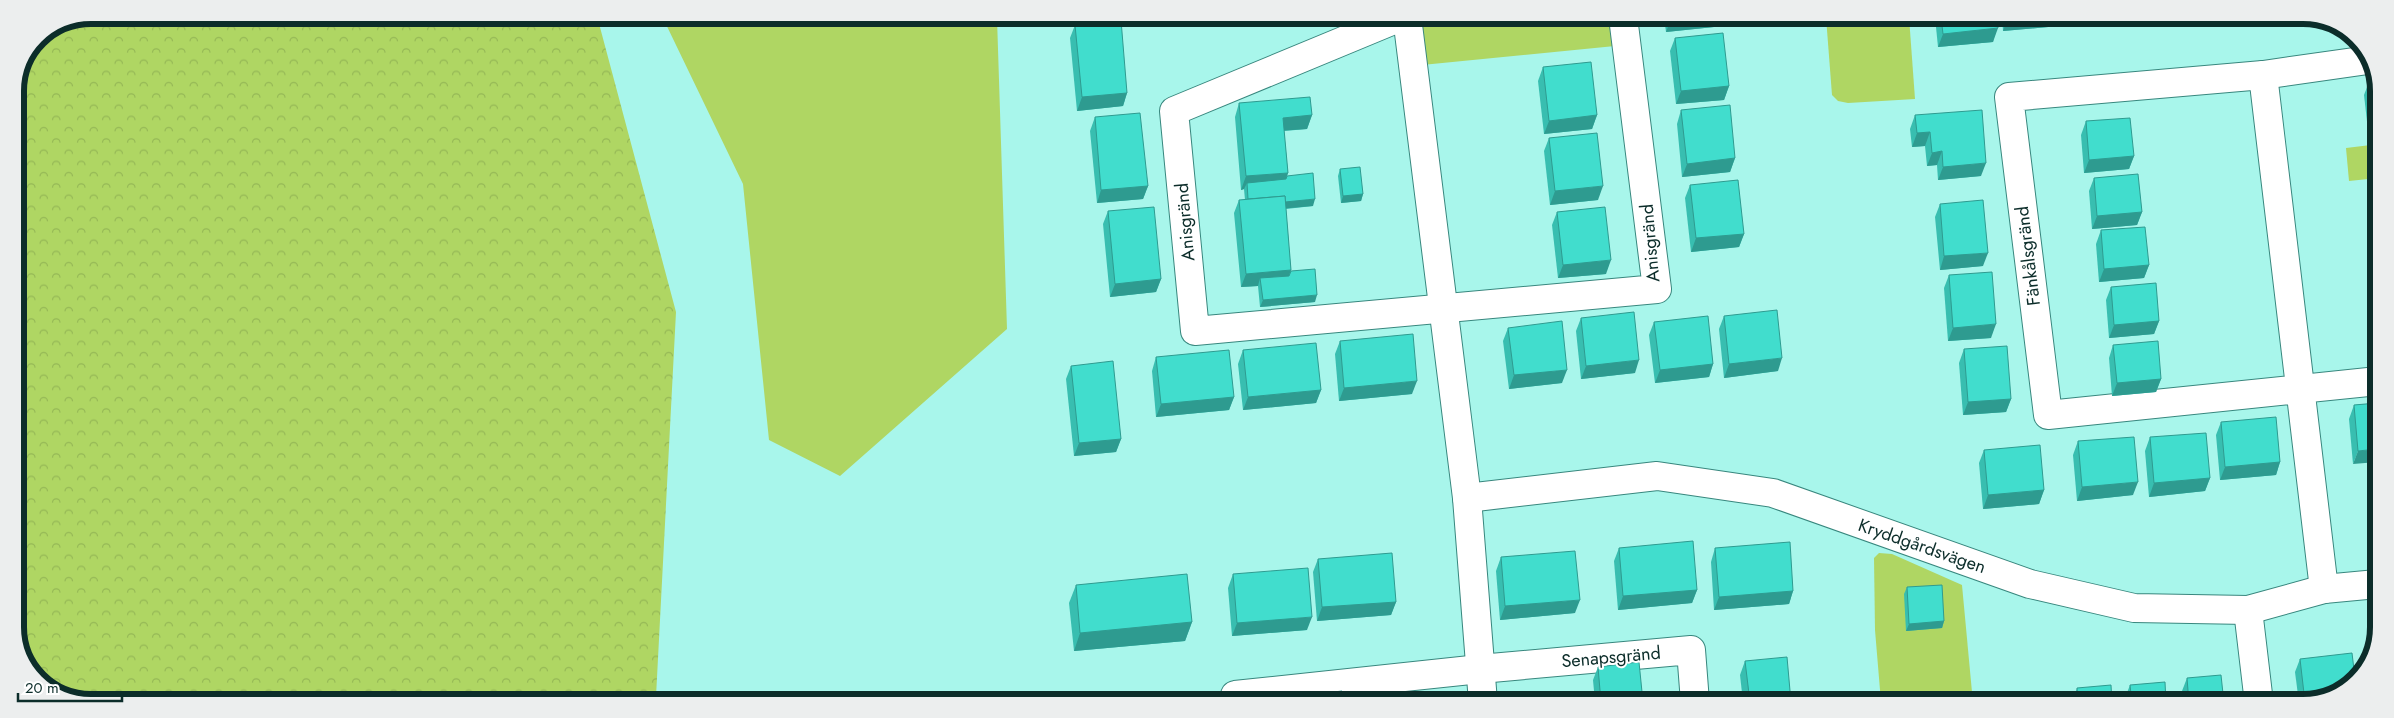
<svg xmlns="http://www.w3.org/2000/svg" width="2394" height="718" font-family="Jost,sans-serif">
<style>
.green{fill:#afd663}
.forest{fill:url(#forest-crowns)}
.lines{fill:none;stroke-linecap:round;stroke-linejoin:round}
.minor-casing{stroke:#38877e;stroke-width:30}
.minor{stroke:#fff;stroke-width:28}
.wall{fill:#38beb0}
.shaded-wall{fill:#2e9b90}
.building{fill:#41ddcd;stroke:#2e9b90}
.labels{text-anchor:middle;stroke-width:4;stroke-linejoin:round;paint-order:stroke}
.street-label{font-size:18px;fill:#0c2d2a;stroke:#fff}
.rim{fill:none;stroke:#0c2d2a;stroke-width:6}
</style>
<defs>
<pattern id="forest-crowns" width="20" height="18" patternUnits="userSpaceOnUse" patternTransform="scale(1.25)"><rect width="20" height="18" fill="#afd663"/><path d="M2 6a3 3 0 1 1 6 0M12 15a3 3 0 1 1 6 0" fill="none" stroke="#95b856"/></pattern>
</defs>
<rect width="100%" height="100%" fill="#a8f6eb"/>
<g class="green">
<path d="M662 16H998L997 18 1007 329 840 476 769 440 743 184Z"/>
<path d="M1419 17H1608L1615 46 1422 65Z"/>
<path d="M1826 17H1909L1915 99 1848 103 1838 101 1832 95Z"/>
<path d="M2379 144 2378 178 2349 181 2346 148Z"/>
<path d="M1879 553 1892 554 1962 585 1973 703 1881 702 1875 630 1874 558Z"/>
</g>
<path class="forest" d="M91 15 597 16 676 312 656 697 658 701 71 700 31 674 15 632V91L37 37Z"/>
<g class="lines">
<g class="minor-casing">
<g id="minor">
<path d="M1401 17 1174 111 1195 331 1657 289 1623 17"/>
<path d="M1407 17 1467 498 1483 702"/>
<path d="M2263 75 2368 60"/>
<path d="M1467 498 1657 476 1773 493 2030 584 2134 608 2248 610 2324 589 2377 584"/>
<path d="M2324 589 2263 75 2009 97 2048 415 2378 381"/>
<path d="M2248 610 2259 703"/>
<path d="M1236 702 1235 695 1480 669 1691 650 1695 702"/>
</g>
</g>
<use href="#minor" class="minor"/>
</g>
<g class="wall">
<path d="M1664 17H1717L1714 27 1666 32Z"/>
<path d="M1935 17H1997L1993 42 1938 47Z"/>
<path d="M2002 17H2062L2059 26 2003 31Z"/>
<path d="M2074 17H2132L2131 21 2075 26Z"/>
<path d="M2147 17 2204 18 2203 21 2147 26Z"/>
<path d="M1075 25 1127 93 1123 106 1077 111 1070 38Z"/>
<path d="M1675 38 1729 86 1724 100 1676 104 1670 51Z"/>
<path d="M1543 67 1597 115 1592 129 1544 134 1538 81Z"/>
<path d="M2369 82 2379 86V138L2369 139 2364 95Z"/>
<path d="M1239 103 1312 115 1307 129 1284 131 1288 173 1287 176 1313 206 1286 209 1291 271 1315 302 1260 307 1258 286 1241 287 1234 213 1239 200H1245L1244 189 1241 190 1235 117Z"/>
<path d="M1681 110 1735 158 1730 172 1682 177 1677 124Z"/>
<path d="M1915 115 1981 176 1938 180 1937 165 1927 166 1925 146 1912 147 1910 129Z"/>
<path d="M1095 117 1148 186 1143 199 1097 203 1090 131Z"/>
<path d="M2086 121 2134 156 2129 169 2084 173 2081 135Z"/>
<path d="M1549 138 1598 200 1550 205 1544 151Z"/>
<path d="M1340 169 1363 194 1361 201 1341 203 1338 176Z"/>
<path d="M2094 178 2142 212 2137 225 2092 229 2089 191Z"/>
<path d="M1690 185 1744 234 1739 247 1691 252 1685 198Z"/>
<path d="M1940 204 1983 266 1940 270 1935 217Z"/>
<path d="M1108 211 1161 279 1156 292 1110 297 1103 224Z"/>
<path d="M1557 212 1606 274 1558 278 1552 225Z"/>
<path d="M2101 230 2149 265 2144 278 2099 282 2096 244Z"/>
<path d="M1949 275 1991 338 1948 341 1944 288Z"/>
<path d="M2111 287 2159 321 2154 334 2109 338 2106 300Z"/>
<path d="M1724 316 1778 371 1724 378 1719 329Z"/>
<path d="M1581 318 1635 373 1581 379 1576 331Z"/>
<path d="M1654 322 1713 364 1709 377 1655 383 1649 335Z"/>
<path d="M1508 328 1562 383 1509 389 1503 341Z"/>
<path d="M1340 341 1412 394 1339 401 1335 354Z"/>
<path d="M2113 345 2161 379 2156 392 2112 396 2109 358Z"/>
<path d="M1964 349 2011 399 2006 412 1963 415 1959 363Z"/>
<path d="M1243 350 1321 390 1316 403 1243 410 1238 364Z"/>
<path d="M1156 357 1234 397 1229 410 1156 417 1152 371Z"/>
<path d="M1071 366 1121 439 1116 452 1074 456 1066 379Z"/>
<path d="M2377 403 2353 464 2349 419 2354 405Z"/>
<path d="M2221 422 2280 462 2276 475 2220 480 2216 435Z"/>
<path d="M2150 437 2210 478 2205 491 2149 497 2145 451Z"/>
<path d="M2078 441 2133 495 2077 501 2073 455Z"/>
<path d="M1984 450 2044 490 2039 504 1983 509 1979 463Z"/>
<path d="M1619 548 1697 590 1692 603 1618 610 1614 561Z"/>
<path d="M1715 548 1793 591 1789 604 1714 610 1711 562Z"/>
<path d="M1501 557 1575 613 1500 620 1496 571Z"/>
<path d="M1318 559 1396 602 1391 615 1317 621 1313 572Z"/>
<path d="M1233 574 1307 630 1232 636 1228 588Z"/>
<path d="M1076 585 1192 622 1185 641 1074 651 1069 603Z"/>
<path d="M1907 587 1944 621 1942 628 1906 631 1904 594Z"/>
<path d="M2300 659 2349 688 2303 703H2299L2295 672Z"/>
<path d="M1745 661 1791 702H1743L1740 675Z"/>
<path d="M1598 667 1643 702H1595L1593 680Z"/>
<path d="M2187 678 2224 703H2183L2182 691Z"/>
<path d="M2130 685 2166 703H2126L2125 698Z"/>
<path d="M2077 688 2112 703H2072Z"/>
</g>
<g class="shaded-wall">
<path d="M1691 17H1717L1714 27 1666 32 1671 19Z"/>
<path d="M2008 17H2062L2059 26 2003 31Z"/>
<path d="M2078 17H2132L2131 21 2075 26Z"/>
<path d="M2150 17 2204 18 2203 21 2147 26Z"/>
<path d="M1998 28 1993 42 1938 47 1943 34Z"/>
<path d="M1729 86 1724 100 1676 104 1681 91Z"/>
<path d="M1127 93 1123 106 1077 111 1082 97Z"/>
<path d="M1312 115 1307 129 1278 131 1283 118Z"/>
<path d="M1597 115 1592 129 1544 134 1549 121Z"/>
<path d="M2379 125V138L2369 139 2374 126Z"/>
<path d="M1930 132 1925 146 1912 147 1917 133Z"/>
<path d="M1942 151 1937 165 1927 166 1932 153Z"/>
<path d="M2134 156 2129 169 2084 173 2089 160Z"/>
<path d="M1735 158 1730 172 1682 177 1687 164Z"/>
<path d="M1986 163 1981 176 1938 180 1943 167Z"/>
<path d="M1288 173 1283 186 1247 183 1244 189 1241 190 1246 176Z"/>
<path d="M1148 186 1143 199 1097 203 1101 190Z"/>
<path d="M1603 186 1598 200 1550 205 1555 191Z"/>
<path d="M1363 194 1361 201 1341 203 1343 196Z"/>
<path d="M1315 199 1313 206 1246 212 1249 205Z"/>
<path d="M2142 212 2137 225 2092 229 2097 216Z"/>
<path d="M1744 234 1739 247 1691 252 1696 238Z"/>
<path d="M1988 253 1983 266 1940 270 1944 256Z"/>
<path d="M1611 260 1606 274 1558 278 1563 265Z"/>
<path d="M2149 265 2144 278 2099 282 2104 269Z"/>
<path d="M1291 270 1286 283 1260 278 1258 286 1241 287 1246 274Z"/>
<path d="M1161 279 1156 292 1110 297 1115 284Z"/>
<path d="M1317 295 1315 302 1260 307 1263 300Z"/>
<path d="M2159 321 2154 334 2109 338 2114 325Z"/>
<path d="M1996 324 1991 338 1948 341 1953 328Z"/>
<path d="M1782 358 1778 371 1724 378 1729 364Z"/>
<path d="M1639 360 1635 373 1581 379 1586 366Z"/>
<path d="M1713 364 1709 377 1655 383 1660 370Z"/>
<path d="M1567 370 1562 383 1509 389 1514 375Z"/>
<path d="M2161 379 2156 392 2112 396 2117 383Z"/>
<path d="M1417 381 1412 394 1339 401 1344 388Z"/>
<path d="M1321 390 1316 403 1243 410 1248 397Z"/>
<path d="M1234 397 1229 410 1156 417 1161 404Z"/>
<path d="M2011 399 2006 412 1963 415 1968 402Z"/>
<path d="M1121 439 1116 452 1074 456 1079 443Z"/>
<path d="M2377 449V462L2353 464 2358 451Z"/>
<path d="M2280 462 2276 475 2220 480 2225 467Z"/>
<path d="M2210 478 2205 491 2149 497 2154 483Z"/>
<path d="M2138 482 2133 495 2077 501 2082 487Z"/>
<path d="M2044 490 2039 504 1983 509 1988 495Z"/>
<path d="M1697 590 1692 603 1618 610 1623 596Z"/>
<path d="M1793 591 1789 604 1714 610 1719 597Z"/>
<path d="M1580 600 1575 613 1500 620 1505 606Z"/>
<path d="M1396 602 1391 615 1317 621 1322 607Z"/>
<path d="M1312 617 1307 630 1232 636 1237 623Z"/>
<path d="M1944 621 1942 628 1906 631 1909 624Z"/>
<path d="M1192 622 1185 641 1074 651 1080 633Z"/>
</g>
<g class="building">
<path d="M1670 17H1691L1671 19Z"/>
<path d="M1941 17H1997L1998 28 1943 34Z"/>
<path d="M1121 20 1127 93 1082 97 1075 25Z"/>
<path d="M1723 33 1729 86 1681 91 1675 38Z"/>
<path d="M1591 62 1597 115 1549 121 1543 67Z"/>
<path d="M2377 81 2379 86V125L2374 126 2369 82Z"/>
<path d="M1310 97 1312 115 1283 118 1288 173 1246 176 1239 103Z"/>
<path d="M1730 105 1735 158 1687 164 1681 110Z"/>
<path d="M1982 110 1986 163 1943 167 1942 151 1932 153 1930 132 1917 133 1915 115Z"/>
<path d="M1140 113 1148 186 1101 190 1095 117Z"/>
<path d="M2130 118 2134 156 2089 160 2086 121Z"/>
<path d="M1597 133 1603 186 1555 191 1549 138Z"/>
<path d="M1360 167 1363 194 1343 196 1340 169Z"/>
<path d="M1313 173 1315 199 1285 202V196L1248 199 1247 183 1286 179 1287 176Z"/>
<path d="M2138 174 2142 212 2097 216 2094 178Z"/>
<path d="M1738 180 1744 234 1696 238 1690 185Z"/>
<path d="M1285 196 1291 270 1246 274 1239 200Z"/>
<path d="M1983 200 1988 253 1944 256 1940 204Z"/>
<path d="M1154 207 1161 279 1115 284 1108 211Z"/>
<path d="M1605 207 1611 260 1563 265 1557 212Z"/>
<path d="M2145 227 2149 265 2104 269 2101 230Z"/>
<path d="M1315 269 1317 295 1263 300 1260 278 1289 276 1291 271Z"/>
<path d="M1992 272 1996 324 1953 328 1949 275Z"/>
<path d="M2156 283 2159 321 2114 325 2111 287Z"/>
<path d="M1777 310 1782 358 1729 364 1724 316Z"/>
<path d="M1634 312 1639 360 1586 366 1581 318Z"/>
<path d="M1708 316 1713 364 1660 370 1654 322Z"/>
<path d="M1562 321 1567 370 1514 375 1508 328Z"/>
<path d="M1413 334 1417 381 1344 388 1340 341Z"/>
<path d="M2158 341 2161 379 2117 383 2113 345Z"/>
<path d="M1316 343 1321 390 1248 397 1243 350Z"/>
<path d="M2007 346 2011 399 1968 402 1964 349Z"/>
<path d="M1229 350 1234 397 1161 404 1156 357Z"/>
<path d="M1113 361 1121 439 1079 443 1071 366Z"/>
<path d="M2377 403V449L2358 451 2354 405Z"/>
<path d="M2276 417 2280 462 2225 467 2221 422Z"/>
<path d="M2206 433 2210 478 2154 483 2150 437Z"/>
<path d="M2134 437 2138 482 2082 487 2078 441Z"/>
<path d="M2040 445 2044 490 1988 495 1984 450Z"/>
<path d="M1693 541 1697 590 1623 596 1619 548Z"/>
<path d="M1790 542 1793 591 1719 597 1715 548Z"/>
<path d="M1575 551 1580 600 1505 606 1501 557Z"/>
<path d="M1392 553 1396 602 1322 607 1318 559Z"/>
<path d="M1308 568 1312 617 1237 623 1233 574Z"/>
<path d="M1187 574 1192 622 1080 633 1076 585Z"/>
<path d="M1942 585 1944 621 1909 624 1907 587Z"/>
<path d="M2352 653 2355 678 2349 688 2305 702 2300 659Z"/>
<path d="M1787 657 1791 702H1750L1745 661Z"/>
<path d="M1639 662 1643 702H1601L1598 667Z"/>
<path d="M2221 675 2224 703H2189L2187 678Z"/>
<path d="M2165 682 2166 703H2132L2130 685Z"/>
<path d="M2111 685 2112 703H2078L2077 688Z"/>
<path d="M1342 691 1343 702H1302L1301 696Z"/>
<path d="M2039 693 2040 703H2006L2005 696Z"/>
</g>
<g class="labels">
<g class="street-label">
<text transform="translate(1185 222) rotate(-95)" y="6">Anisgränd</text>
<text transform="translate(1650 243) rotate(-95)" y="6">Anisgränd</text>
<text transform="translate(2028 256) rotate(-97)" y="6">Fänkålsgränd</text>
<text transform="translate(1922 546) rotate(19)" y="6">Kryddgårdsvägen</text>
<text transform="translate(1611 657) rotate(-5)" y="6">Senapsgränd</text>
</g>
</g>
<path d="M0 0H2394V718H0ZM91 24H2303A67 67 0 0 1 2370 91V627A67 67 0 0 1 2303 694H91A67 67 0 0 1 24 627V91A67 67 0 0 1 91 24Z" fill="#eceeee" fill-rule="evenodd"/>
<path class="rim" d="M91 24H2303A67 67 0 0 1 2370 91V627A67 67 0 0 1 2303 694H91A67 67 0 0 1 24 627V91A67 67 0 0 1 91 24Z"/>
<path d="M18 693v8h104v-8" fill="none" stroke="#0c2d2a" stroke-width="2.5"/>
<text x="25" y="693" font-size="15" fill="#0c2d2a" stroke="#ffffff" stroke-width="4" paint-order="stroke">20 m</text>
</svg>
